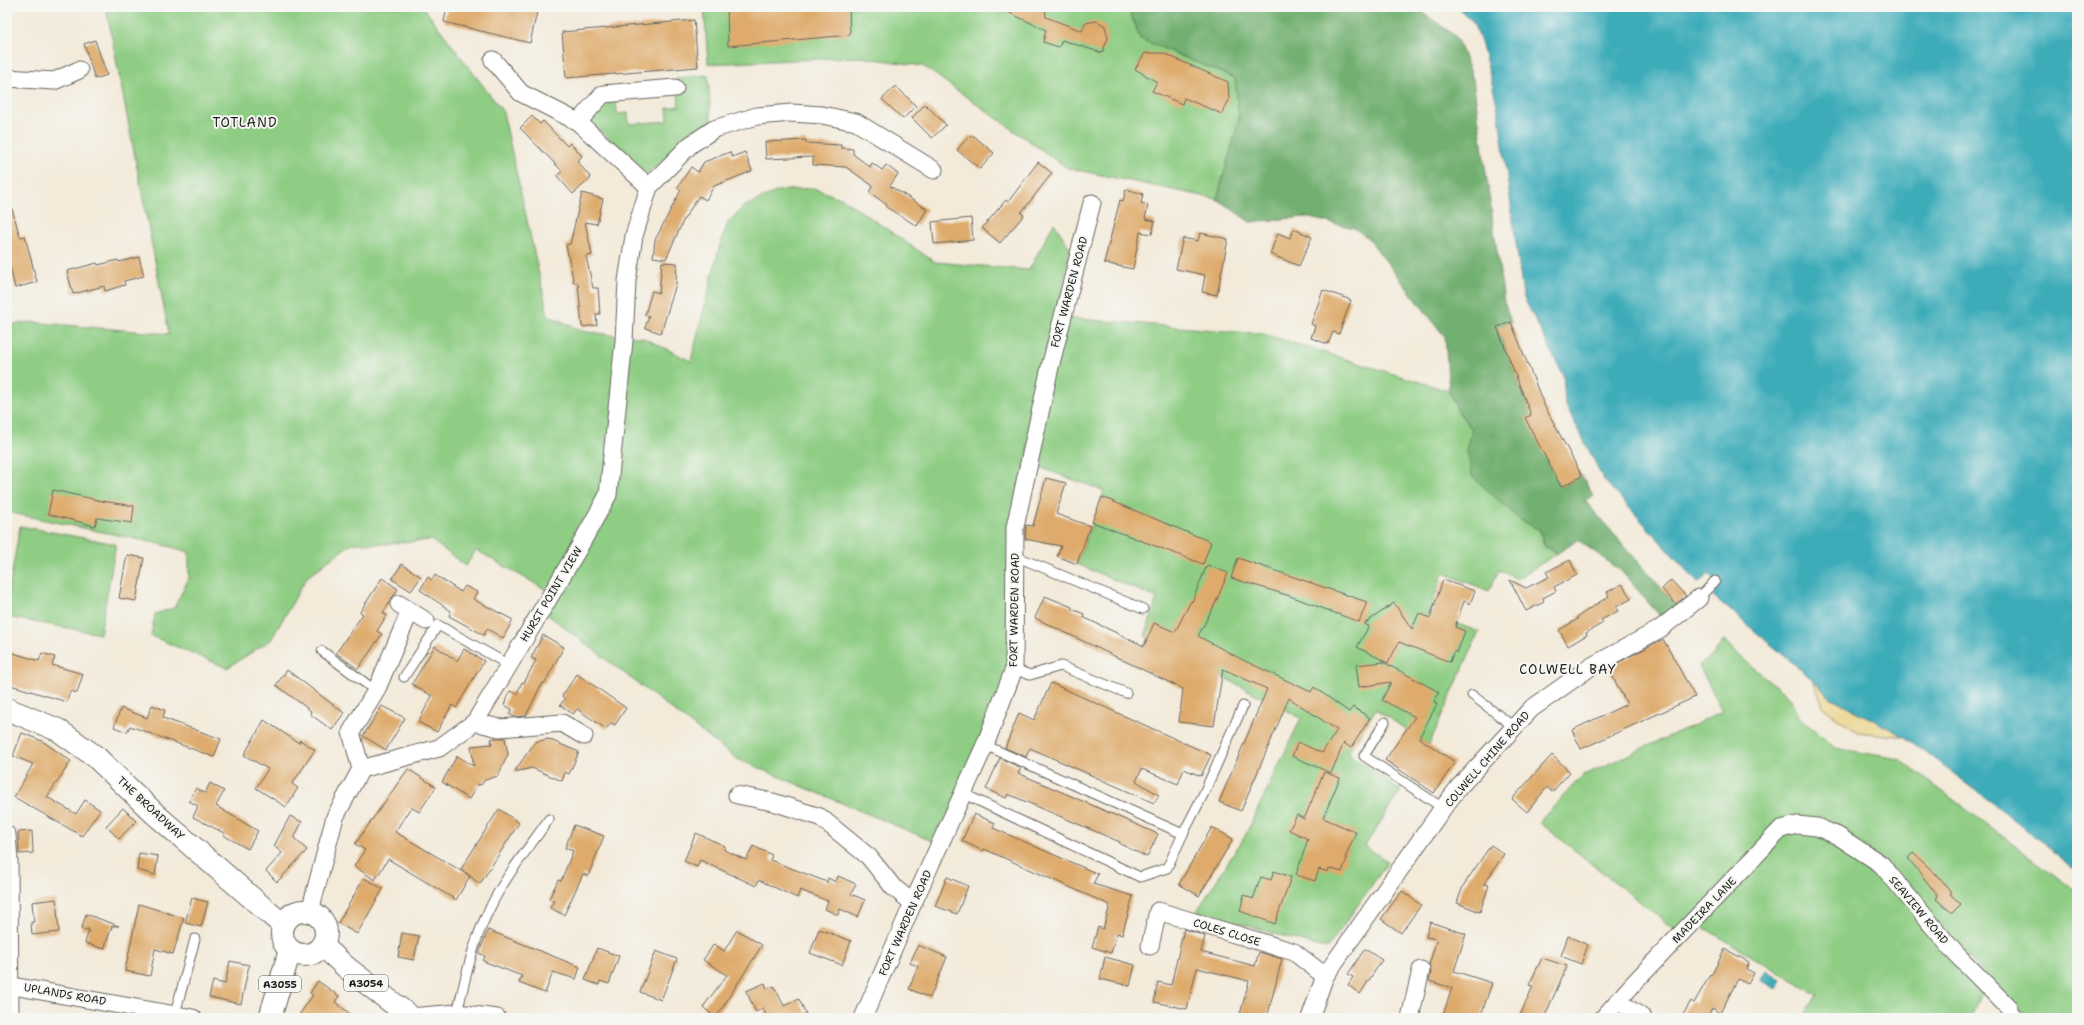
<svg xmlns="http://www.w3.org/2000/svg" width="2084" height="1025" font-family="'Shantell Sans',sans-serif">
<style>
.green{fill:#8ecd83;stroke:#557450}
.forest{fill:#72b071;stroke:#476646}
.sand{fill:#eeda9e;stroke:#857b5d}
.water{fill:#3dacb9;stroke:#2c646a}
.building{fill:#deab6c}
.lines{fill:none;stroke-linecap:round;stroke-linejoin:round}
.lane-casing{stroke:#67645e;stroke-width:11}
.street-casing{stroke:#67645e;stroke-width:19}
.secondary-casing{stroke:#67645e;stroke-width:24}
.primary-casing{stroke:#67645e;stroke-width:24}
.lane{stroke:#fff;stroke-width:9}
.street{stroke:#fff;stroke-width:17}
.secondary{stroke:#fff;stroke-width:22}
.primary{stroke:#fff;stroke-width:22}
.labels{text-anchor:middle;stroke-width:4;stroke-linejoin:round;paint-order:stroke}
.shield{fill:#f6f6f2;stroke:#5d5d5c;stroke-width:1}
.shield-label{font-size:10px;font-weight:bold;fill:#1c1c1c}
.street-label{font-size:11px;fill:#1c1c1c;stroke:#f6f6f2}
.quarter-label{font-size:13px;letter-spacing:1px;fill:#1c1c1c;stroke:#f6f6f2}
</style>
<rect width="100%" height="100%" fill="#f6f6f2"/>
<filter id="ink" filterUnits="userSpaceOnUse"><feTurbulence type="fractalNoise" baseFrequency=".025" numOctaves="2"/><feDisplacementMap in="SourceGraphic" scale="8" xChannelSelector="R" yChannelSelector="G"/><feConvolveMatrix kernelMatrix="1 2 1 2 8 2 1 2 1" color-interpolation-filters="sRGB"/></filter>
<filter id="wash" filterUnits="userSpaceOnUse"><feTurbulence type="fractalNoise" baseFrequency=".012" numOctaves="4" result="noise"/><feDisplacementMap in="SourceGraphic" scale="16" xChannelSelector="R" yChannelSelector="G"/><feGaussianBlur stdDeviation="0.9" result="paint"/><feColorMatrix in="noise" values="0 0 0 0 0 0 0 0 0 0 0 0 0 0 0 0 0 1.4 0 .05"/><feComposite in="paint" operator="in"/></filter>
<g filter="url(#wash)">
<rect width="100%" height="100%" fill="#f3ead9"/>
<g class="green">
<path d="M106 7H423L503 112 548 315 582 331 620 336 604 493 548 591 476 550 466 566 431 540 384 544 352 543 307 577 271 640 227 668 151 636 155 614 174 608 189 578V552L160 544 7 512V325L31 322 169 334Z"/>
<path d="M704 7H1120L1129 9 1140 39 1235 78 1239 120 1217 199 1067 168 923 66 860 57 708 64Z"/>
<path d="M708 75 711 121 684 140 648 174 588 120 605 99 616 98 617 114 628 113 629 124 668 121 667 108 679 106 677 78Z"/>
<path d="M813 188 843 199 935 262 1029 270 1054 223 1071 250 1056 317 1264 334 1449 391 1458 411 1472 430 1467 450 1520 520 1540 530 1544 546 1558 553 1517 579 1499 570 1489 591 1443 573 1429 613 1479 632 1429 745 1376 709 1348 753 1401 790 1365 846 1388 862 1327 949 1197 911 1245 836 1301 718 1145 636 1157 598 1077 564 1104 491 1033 465 1028 445 1010 669 937 843 737 759 544 612 612 496 628 336 644 338 691 361 718 252 727 224 743 207 778 191Z"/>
<path d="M20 526 116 544 100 634 7 617V601Z"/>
<path d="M1724 640 1735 652 1791 699 1798 716 1835 748 1899 759 2077 892V1018H2030L2011 1004 1882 862 1798 822 1678 932 1539 822 1582 776 1722 712 1699 665 1714 654Z"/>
<path d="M1816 830 1878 866 1983 989 1970 1018H1803L1817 995 1696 923 1783 832Z"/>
</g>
<path class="forest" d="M1133 7H1415L1454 35 1462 50 1473 79 1504 302 1511 322 1497 328 1527 404 1545 408 1526 418 1562 487 1582 476 1593 495 1585 501 1678 607 1660 616 1621 571 1578 540 1558 553 1544 546 1540 530 1520 520 1472 476 1467 450 1472 430 1458 411 1449 391 1445 337 1368 238 1354 228 1305 217 1250 222 1217 199 1239 120 1235 78 1140 39 1129 9Z"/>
<path class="sand" d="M1813 680 1828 696 1905 737 1857 732 1824 708Z"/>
<g class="water">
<path d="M1457 7H2077V871L2002 810 1905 737 1828 696 1813 680 1712 595 1719 585 1708 574 1698 583 1604 480 1565 404 1563 375 1523 296 1498 108 1489 72 1481 41 1472 21Z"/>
<path d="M1766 971 1781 980 1776 989 1761 980Z"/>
</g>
<g id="blocks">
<g class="building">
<path d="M447 7H516L537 12 530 43 444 22Z"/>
<path d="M727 7H849L850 35 728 46Z"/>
<path d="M997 7H1045L1046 17 1082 31 1085 23 1097 21 1105 26 1108 38 1102 53 1062 40 1059 47 1043 42 1046 30Z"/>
<path d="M694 20 698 67 566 78 562 32Z"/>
<path d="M95 40 107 75 95 79 84 44Z"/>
<path d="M1145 53H1163L1228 82 1229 100 1222 114 1184 98 1182 104 1152 91 1157 82 1135 69Z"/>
<path d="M896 86 916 106 903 119 882 99Z"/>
<path d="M925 104 946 125 932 138 912 118Z"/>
<path d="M532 116 540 124 543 121 567 146 570 143 582 156 577 161 591 178 573 194 557 176 562 171 520 128Z"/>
<path d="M969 136H974L994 153 980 169 957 150Z"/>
<path d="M806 140V143L841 145V148L853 149V154L870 167 872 163 882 170 886 165 898 174 890 186 927 209 917 226 886 207 887 205 869 192 873 186 846 167 813 165V157L766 159 765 142Z"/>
<path d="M730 152 732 157 745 152 752 171 714 186 706 200 699 196 684 219 666 259 653 257 655 240 681 190 677 188 691 167 698 172 704 162Z"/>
<path d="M1038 162 1052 173 1021 213 1024 215 1000 243 982 228 1006 200 1008 202Z"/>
<path d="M1126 189 1143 194 1141 203 1148 205 1145 219 1155 221 1152 234 1140 232 1133 269 1104 263 1120 200 1123 201Z"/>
<path d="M582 193 603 199 597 224 585 222 592 255 586 256 593 288H598L600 314H596L597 325 582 327 578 283H574L566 245 570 244Z"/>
<path d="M11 205 20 237 25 236 37 282 15 288 7 254V206Z"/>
<path d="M971 218 973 240 934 244 932 222Z"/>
<path d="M1294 229 1312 237 1299 266 1270 254 1278 233 1290 238Z"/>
<path d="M1200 233 1228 239 1217 295 1202 292 1205 275 1176 269 1183 238 1198 241Z"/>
<path d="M139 257 144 276 124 281 125 285 105 291 104 286 73 294 67 271 97 263 98 265 118 260 119 262Z"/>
<path d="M662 262 677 263 676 284 661 333 645 328 649 316 645 315 652 291 659 293Z"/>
<path d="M1323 290 1351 300 1339 334 1333 332 1328 344 1311 338 1315 326 1311 324Z"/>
<path d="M1511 322 1544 405 1582 476 1561 487 1525 418 1531 415 1497 327Z"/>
<path d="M1046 478 1066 483 1056 514 1090 526 1077 564 1057 556 1061 546 1025 539 1026 525 1033 526Z"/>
<path d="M53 490 102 501 134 506 132 523 97 518 95 526 48 514Z"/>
<path d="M1102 497 1211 542 1203 564 1092 522Z"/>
<path d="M127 555 144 558 136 601 119 598Z"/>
<path d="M1238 558 1367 602 1359 622 1290 596 1231 578Z"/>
<path d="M1570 560 1577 575 1554 587 1556 591 1543 598 1544 602 1526 611 1510 580 1526 588 1549 577 1546 572Z"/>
<path d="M402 564 421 577 411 591 392 579Z"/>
<path d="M1207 565 1228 573 1216 602 1198 636 1241 659 1311 692 1314 687 1349 712 1353 707 1370 718 1351 748 1344 743 1331 773 1292 756 1298 742 1322 753 1337 730 1289 698 1241 811 1219 802 1267 689 1223 669 1214 726 1179 722 1183 689 1035 618 1045 596 1072 607V609L1084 614 1083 617 1144 646 1154 623 1175 632 1191 601 1192 602Z"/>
<path d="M435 575 461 592 465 586 477 592 473 599 513 620 503 638 487 629 484 635 449 616 451 611 420 590 428 577 432 580Z"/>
<path d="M382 578 398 589 383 613 387 615 377 631 382 634 358 669 336 653 363 614 360 612Z"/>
<path d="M1443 580 1475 591 1470 604 1464 601 1455 627 1465 631 1457 653 1454 651 1450 662 1399 642 1388 663 1357 647 1369 626 1364 624 1394 603 1412 629 1419 613 1430 618Z"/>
<path d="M1671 580 1686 596 1676 604 1662 589Z"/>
<path d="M1622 584 1631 599 1616 607 1618 611 1601 620 1603 623 1586 633 1587 635 1568 646 1559 630 1578 619 1577 617 1609 596 1607 592Z"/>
<path d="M543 635 564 647 544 684 542 683 526 716 515 717 509 714 512 709 504 705 510 691 517 694 522 682 524 683 536 660 531 658Z"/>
<path d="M1663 639 1695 697 1581 749 1572 730 1627 704 1608 668Z"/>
<path d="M435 646 457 661 464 649 484 661 456 708 452 705 437 732 418 722 432 696 412 684Z"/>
<path d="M7 651 39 661 42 653 55 657 52 665 83 674 77 693 70 691 67 702 7 684Z"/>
<path d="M1383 662 1439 692 1434 702 1437 704 1419 738 1455 762 1434 793 1385 760 1415 717 1382 700 1391 682 1359 687 1356 665Z"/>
<path d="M287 670 344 713 332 730 310 714 311 711 276 685Z"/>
<path d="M577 674 626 708 615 725 611 723 606 729 577 709 573 714 560 705 565 699 562 696Z"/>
<path d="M1051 683 1211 755 1201 776 1184 769 1178 784 1142 769 1136 781 1159 795 1154 803 1030 748 1026 757 1005 748 1019 713 1034 720Z"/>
<path d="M152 705 165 710 163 718 221 739 214 757 130 726 127 732 114 727 121 708 147 718Z"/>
<path d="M382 706 405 718 386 750 363 736Z"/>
<path d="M264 720 299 743 300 740 315 750 292 784 298 788 286 807 256 788 268 769 244 755Z"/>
<path d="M22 733 42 741 71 761 47 797 76 814 85 800 100 810 82 836 14 797 33 764 13 756Z"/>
<path d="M496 738H505L508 754 498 776 485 780 481 785 478 784 469 799 442 782 457 756 474 766 471 746 492 744 491 739Z"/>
<path d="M548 739 579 752 569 774 565 772 562 781 532 768 514 772 535 742Z"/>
<path d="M1552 755 1570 772 1552 792 1547 787 1527 812 1512 799Z"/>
<path d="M1000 758 1021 768 1018 773 1158 834 1147 857 1120 844V842L1008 794 1006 798 986 789Z"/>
<path d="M408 769 436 787 419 812 411 807 395 832 470 876 456 900 388 859 375 880 354 866 365 850 355 844Z"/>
<path d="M1324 772 1340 778 1323 818 1356 832 1345 858H1347L1342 872 1329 868 1328 872 1319 869 1315 881 1296 875 1308 839 1289 830 1297 815 1304 819Z"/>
<path d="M210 783 224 791 216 806 258 831 248 849 223 835 224 833 193 817 198 806 189 801 196 788 205 793Z"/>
<path d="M123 808 136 821 119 839 106 826Z"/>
<path d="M499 809 519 823 480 884 461 869Z"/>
<path d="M974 814 995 823 993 828 1098 874 1093 884 1133 896 1122 935 1117 933 1111 953 1092 947 1098 927 1103 929 1110 905 984 849 983 851 962 841Z"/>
<path d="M290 816 302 822 294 838 307 850 277 882 266 871 282 853 274 846Z"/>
<path d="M574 825 604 836 588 876 583 874 564 915 550 908 554 901 549 899 558 880 561 881 573 851 565 848Z"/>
<path d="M1212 827 1233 839 1199 896 1179 884Z"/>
<path d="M32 831 33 853 19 854 18 832Z"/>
<path d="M696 833 725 846 724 850 746 860 753 846 772 855 770 860 827 882 828 878 836 882 838 876 856 884 851 894 865 900 858 917 840 909 838 915 825 909 828 901 800 890 797 898 759 880 756 886 700 860 697 867 684 861Z"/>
<path d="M1491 845 1504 854 1484 884 1489 885 1480 912 1457 903 1463 886Z"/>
<path d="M139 853 158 856 155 875 137 870Z"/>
<path d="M1913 853 1940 878 1952 893 1950 894 1961 904 1952 913 1936 899 1938 896 1908 858Z"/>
<path d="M1274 871 1291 877 1275 924 1240 911 1244 895 1253 899 1261 877 1271 880Z"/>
<path d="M947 877 968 886 957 914 935 906Z"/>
<path d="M364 878 383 889 357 934 338 923Z"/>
<path d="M1402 891 1421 905 1401 933 1381 919Z"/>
<path d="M192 898 208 902 201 927 185 923Z"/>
<path d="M56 899 59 932 32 935 31 922H34L32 902Z"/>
<path d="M139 904 184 918 173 954 155 949 150 976 125 971Z"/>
<path d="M86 914 119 926H112L104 949 85 943 89 929 81 930Z"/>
<path d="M1430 922 1466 934 1454 971 1492 983 1480 1018H1442L1452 988 1429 981 1431 972 1429 965 1437 939 1426 937Z"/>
<path d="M819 929 851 941 842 965 810 953Z"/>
<path d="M1184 929 1205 936 1201 952 1255 966 1259 952 1282 959 1267 1018H1239L1249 981 1197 968 1187 1009 1154 1002 1158 982 1171 985Z"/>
<path d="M488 930 580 967 576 979 553 972 545 993 519 983 522 976 483 961 485 956 479 953Z"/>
<path d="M737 930 762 945 716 1018 703 1007 727 975 703 960 714 944 724 951Z"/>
<path d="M402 933 419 936 414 960 398 957Z"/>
<path d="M1568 936 1588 945 1581 964 1561 956Z"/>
<path d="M918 945 947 957 930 998 909 989 918 966 910 963Z"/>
<path d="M597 948 619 956 609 984 600 981 599 985 585 980Z"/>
<path d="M1365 949 1382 960 1360 994 1348 985 1353 977 1348 974Z"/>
<path d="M1725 949 1749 962 1746 969 1754 973 1748 984 1738 979 1720 1013 1712 1008 1707 1018H1681L1691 1001 1694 1003 1710 975 1711 976Z"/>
<path d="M656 951 677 959 661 1000 640 992Z"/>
<path d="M1105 957 1135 965 1130 986 1100 979Z"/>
<path d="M1542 958 1567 966 1544 1018H1519L1533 986 1529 985Z"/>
<path d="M230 961 249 965 241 1004 209 997 213 981 225 984Z"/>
<path d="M318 981 339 996 335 1002 355 1018H297L313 995 310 993Z"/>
<path d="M765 983 767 989 774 986 784 1006 799 999 806 1014 797 1018H758L766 1015 763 1008 756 1012 746 991Z"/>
</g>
</g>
</g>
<g filter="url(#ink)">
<use href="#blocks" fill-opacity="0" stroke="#67645e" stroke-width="1"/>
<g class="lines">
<g class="lane-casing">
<g id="lane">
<path d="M1015 556 1143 609"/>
<path d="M1699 598 1715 581"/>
<path d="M322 651 376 691"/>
<path d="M1014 669 1030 675 1061 666 1126 693"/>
<path d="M404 677 438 625 509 665"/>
<path d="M1472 695 1514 727"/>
<path d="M1385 722 1364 756 1443 808"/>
<path d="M964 794 1140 877 1167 868 1183 834 985 745"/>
<path d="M1183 834 1203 795 1243 706"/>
<path d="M2009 1008 2022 1018"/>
<path d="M457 1013C466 976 473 941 490 908 505 876 529 848 549 819"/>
<path d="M175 1014 195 939"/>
</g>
</g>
<g class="street-casing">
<g id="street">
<path d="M493 60 521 93 578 122 649 187"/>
<path d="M7 78 54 81 79 70"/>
<path d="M578 122 603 94 675 88"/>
<path d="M399 604 426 621"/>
<path d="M475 722 499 728 562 723 584 736"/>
<path d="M361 769 351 732 376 691 410 611"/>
<path d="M737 795 773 802 820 817 869 857 893 887 913 903"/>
<path d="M7 835 9 861 10 1018"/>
<path d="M310 911 335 817 361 769 439 748 475 722 577 551 608 495 624 341 627 281 634 236 649 187 690 145 714 129 757 116 791 113 822 115 856 122 934 170"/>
<path d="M1150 946 1158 911 1294 952 1325 976"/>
<path d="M7 985 193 1018"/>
<path d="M1618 1001 1643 1018"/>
<path d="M410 1017 457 1013 497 1018"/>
<path d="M863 1018 913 903 985 745 1014 669 1015 527 1050 367 1092 203"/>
<path d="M1310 1018 1325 976 1443 808 1459 787 1531 709 1592 666 1660 629 1699 598"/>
<path d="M1410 1018 1421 970"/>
<path d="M1603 1018 1633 984 1781 829 1797 825 1817 827 1838 836 1881 864 1956 954 2009 1008"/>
</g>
</g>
<g class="secondary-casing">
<path id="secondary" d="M7 709 58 730 96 757 155 814 283 925"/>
</g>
<g class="primary-casing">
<g id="primary">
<circle cx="304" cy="933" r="22"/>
<path d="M322 945 347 968 412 1018"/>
<path d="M270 1018 290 950"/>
</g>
</g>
<use href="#lane" class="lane"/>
<use href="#street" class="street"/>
<use href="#secondary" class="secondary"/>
<use href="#primary" class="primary"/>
</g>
</g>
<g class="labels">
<g class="shield">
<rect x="344" y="975" width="44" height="16" rx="3"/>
<rect x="259" y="976" width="42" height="16" rx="3"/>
</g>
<g class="shield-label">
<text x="366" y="987">A3054</text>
<text x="280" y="988">A3055</text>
</g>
<g class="street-label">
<text transform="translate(1069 292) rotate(-75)" y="4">FORT WARDEN ROAD</text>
<text transform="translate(551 594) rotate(-59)" y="4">HURST POINT VIEW</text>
<text transform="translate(1014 610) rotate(-89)" y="4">FORT WARDEN ROAD</text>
<text transform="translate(1487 759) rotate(-49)" y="4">COLWELL CHINE ROAD</text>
<text transform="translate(151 808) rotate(43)" y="4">THE BROADWAY</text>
<text transform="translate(1704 910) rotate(-46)" y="4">MADEIRA LANE</text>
<text transform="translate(1919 910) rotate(50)" y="4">SEAVIEW ROAD</text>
<text transform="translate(905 923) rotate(-66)" y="4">FORT WARDEN ROAD</text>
<text transform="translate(1227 932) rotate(17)" y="4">COLES CLOSE</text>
<text transform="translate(65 994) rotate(10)" y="4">UPLANDS ROAD</text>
</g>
<g class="quarter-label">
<text x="245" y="127">TOTLAND</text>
<text x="1568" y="674">COLWELL BAY</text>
</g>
</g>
<rect width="2084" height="1025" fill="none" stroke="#f6f6f2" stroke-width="24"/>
</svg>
